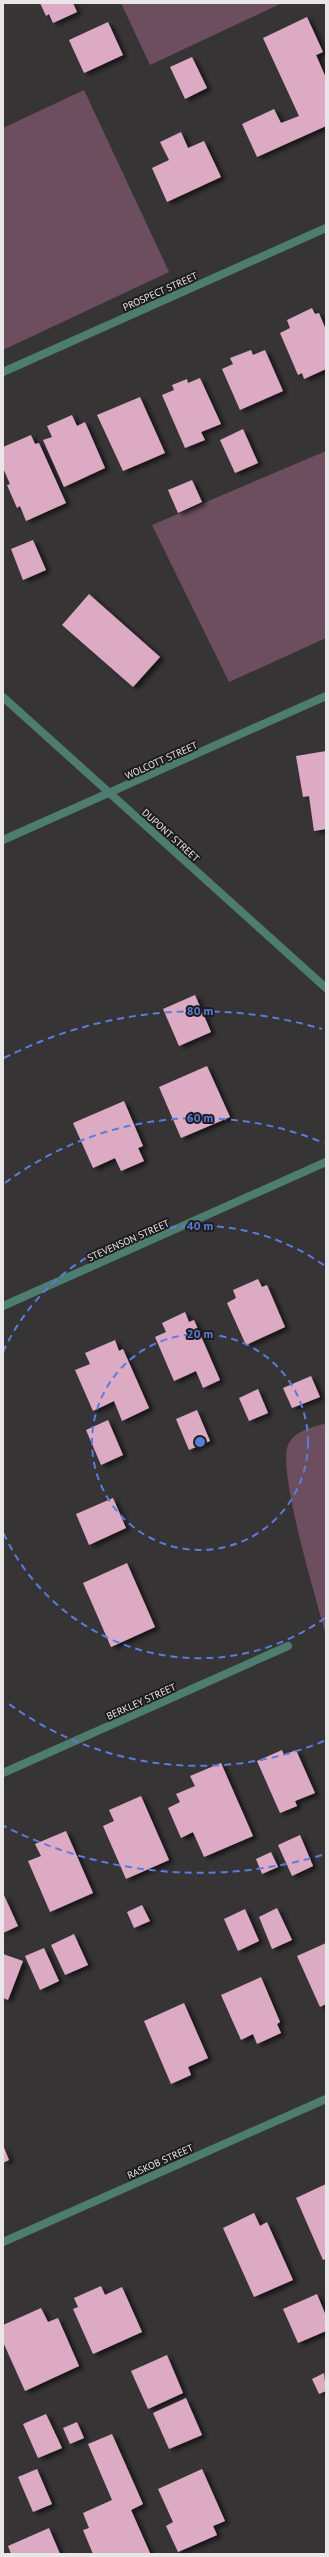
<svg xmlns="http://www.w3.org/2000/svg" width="329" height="2557" font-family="'PT Sans',sans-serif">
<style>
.green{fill:#6d4e5e}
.building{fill:#ddaac3;filter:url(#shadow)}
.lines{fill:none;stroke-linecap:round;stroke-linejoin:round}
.minor{stroke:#4c7d6f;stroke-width:8}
.tertiary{stroke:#4c7d6f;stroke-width:8}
.ring{fill:none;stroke:#5a7cdc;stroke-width:2;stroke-dasharray:7 5}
.labels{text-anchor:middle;stroke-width:4;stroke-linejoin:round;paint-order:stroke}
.street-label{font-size:10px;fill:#e8e6e7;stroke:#1e1c1d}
.centre{fill:#5a7cdc;stroke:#1e1c1d;stroke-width:2}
.ring-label{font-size:12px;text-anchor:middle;font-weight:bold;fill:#5a7cdc;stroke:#1e1c1d;stroke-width:4;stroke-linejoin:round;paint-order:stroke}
</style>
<defs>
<filter id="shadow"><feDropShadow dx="4.5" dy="2.5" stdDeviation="2" flood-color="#0009"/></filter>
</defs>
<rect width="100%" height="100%" fill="#373436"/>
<g class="green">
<path d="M121 3H282L150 65Z"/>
<path d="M84 90 169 272 3 350V128Z"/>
<path d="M326 451V638L229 682 152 525Z"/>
<path d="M326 1423V1635C317 1602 277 1470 288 1445 295 1430 312 1428 326 1423Z"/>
</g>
<g class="building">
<path d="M40 3H73L77 12 53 23 49 14 46 16Z"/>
<path d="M307 17 323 52 316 55 326 78V126L257 157 242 124 274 109 281 123 299 116 263 38Z"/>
<path d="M108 22 123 55 84 73 69 40Z"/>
<path d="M192 57 207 88 185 99 170 67Z"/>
<path d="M181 132 188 148 204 141 221 177 167 202 152 168 169 160 160 142Z"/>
<path d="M312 308 315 314 319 313 326 330V369L304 379 302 373 298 375 280 333 290 328 287 320Z"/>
<path d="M251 350 253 355 265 350 283 391 240 410 222 369 233 364 230 358Z"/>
<path d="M200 378 221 424 201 432 205 440 185 448 162 395 174 390 172 385 187 379 188 383Z"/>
<path d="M140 397 165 453 123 471 97 415Z"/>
<path d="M72 415 77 426 85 422 105 468 64 487 43 440 52 437 47 426Z"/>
<path d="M243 429 258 463 235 473 220 440Z"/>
<path d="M31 435 35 444 39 443 66 503 26 521 20 506 17 508 7 485 10 484 3 468V447Z"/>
<path d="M192 480 202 502 178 513 168 490Z"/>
<path d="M33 540 46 570 23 580 11 549Z"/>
<path d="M89 594 160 657 133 687 62 625Z"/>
<path d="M326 751V829L314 831 309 796 303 797 296 756Z"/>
<path d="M195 995 211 1032 179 1046 163 1009Z"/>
<path d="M207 1066 230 1117 181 1138 159 1087Z"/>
<path d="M124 1101 143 1146 138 1148 144 1161 121 1171 115 1158 93 1168 73 1123Z"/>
<path d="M258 1279 262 1287 267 1285 285 1327 246 1345 227 1303 236 1298 233 1290Z"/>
<path d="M185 1312 189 1322 194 1320 220 1380 203 1388 196 1371 174 1381 155 1337 166 1332 162 1323Z"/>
<path d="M115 1340 119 1351 123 1349 149 1408 122 1421 114 1401 93 1411 75 1370 90 1364 85 1353Z"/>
<path d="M311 1376 320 1397 292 1408 283 1388Z"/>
<path d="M258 1389 268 1413 249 1421 239 1398Z"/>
<path d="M197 1410 210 1441 189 1450 176 1419Z"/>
<path d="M108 1420 123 1455 101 1465 86 1430Z"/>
<path d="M113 1498 126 1528 89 1545 76 1514Z"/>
<path d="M127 1563 155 1627 111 1647 83 1583Z"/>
<path d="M282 1750 284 1755 296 1750 315 1793 295 1801 297 1806 280 1813 257 1761Z"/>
<path d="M221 1763 253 1836 204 1857 193 1832 181 1838 168 1808 180 1802 176 1794 195 1786 190 1776Z"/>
<path d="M141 1796 169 1860 126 1879 103 1826 114 1821 109 1810Z"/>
<path d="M66 1831 93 1893 50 1912 28 1861 41 1856 35 1844Z"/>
<path d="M300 1835 313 1866 292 1876 278 1845Z"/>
<path d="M271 1852 278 1867 262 1874 256 1859Z"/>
<path d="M3 1893 18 1926 3 1933Z"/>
<path d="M142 1905 150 1921 134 1928 127 1912Z"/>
<path d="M277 1908 292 1940 272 1949 259 1917Z"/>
<path d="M245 1909 259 1941 238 1951 224 1919Z"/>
<path d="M74 1934 88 1965 65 1975 51 1945Z"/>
<path d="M326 1943V2004L320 2007 297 1956Z"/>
<path d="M44 1948 59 1981 40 1990 25 1956Z"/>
<path d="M3 1954 23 1961 8 2000 3 1998Z"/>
<path d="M261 1977 280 2022 277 2024 281 2033 257 2044 253 2034 241 2040 221 1995Z"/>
<path d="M184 2003 208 2058 188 2067 191 2075 171 2084 144 2021Z"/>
<path d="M3 2145 9 2160 3 2163Z"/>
<path d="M326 2184V2259L323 2260 296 2198Z"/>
<path d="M254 2213 260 2226 267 2222 293 2280 254 2297 223 2228Z"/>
<path d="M101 2286 105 2295 122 2287 142 2332 93 2354 73 2309 78 2307 74 2298Z"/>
<path d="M317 2294 326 2316V2331L298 2343 283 2309Z"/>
<path d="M41 2308 48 2322 58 2318 79 2366 25 2391 3 2342V2325Z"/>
<path d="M167 2355 183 2393 148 2409 131 2371Z"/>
<path d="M324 2373 326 2391 319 2394 312 2379Z"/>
<path d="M186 2398 202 2435 169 2449 153 2413Z"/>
<path d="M46 2414 62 2448 38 2458 23 2424Z"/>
<path d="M77 2422 84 2438 70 2444 63 2428Z"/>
<path d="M112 2434 143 2504 131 2510 150 2553 148 2554H93L83 2530 89 2528 83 2513 112 2500 88 2444Z"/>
<path d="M37 2469 52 2504 33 2512 18 2477Z"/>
<path d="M202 2469 225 2521 213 2526 217 2535 178 2552 166 2526 173 2522 158 2489Z"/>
<path d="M49 2528 60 2554H11L8 2546Z"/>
</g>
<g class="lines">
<g class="minor">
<path d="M3 372 326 228"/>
<path d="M3 840 326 696"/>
<path d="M3 1306 326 1162"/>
<path d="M3 1773 288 1646"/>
<path d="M3 2242 326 2099"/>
</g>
<path class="tertiary" d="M3 697 326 988"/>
</g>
<g class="ring">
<circle cx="200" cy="1442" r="108"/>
<path d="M325 1618A216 216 0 0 1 3 1532M3 1352A216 216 0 0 1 325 1266"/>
<path d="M324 1741A324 324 0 0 1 5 1701M5 1183A324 324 0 0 1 324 1143"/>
<path d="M322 1855A431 431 0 0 1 4 1826M4 1058A431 431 0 0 1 322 1029"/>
</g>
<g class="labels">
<g class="street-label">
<text transform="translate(160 291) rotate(-24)" y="4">PROSPECT STREET</text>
<text transform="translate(161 760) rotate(-24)" y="4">WOLCOTT STREET</text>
<text transform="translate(171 835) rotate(42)" y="4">DUPONT STREET</text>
<text transform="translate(128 1240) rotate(-24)" y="4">STEVENSON STREET</text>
<text transform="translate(141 1701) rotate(-24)" y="4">BERKLEY STREET</text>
<text transform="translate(160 2161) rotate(-24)" y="4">RASKOB STREET</text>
</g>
</g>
<circle cx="200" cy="1442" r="6" class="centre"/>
<g class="ring-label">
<text x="200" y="1015">80 m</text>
<text x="200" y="1122">60 m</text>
<text x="200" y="1230">40 m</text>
<text x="200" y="1338">20 m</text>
</g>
<rect width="329" height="2557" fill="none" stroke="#e8e6e7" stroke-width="8"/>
</svg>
